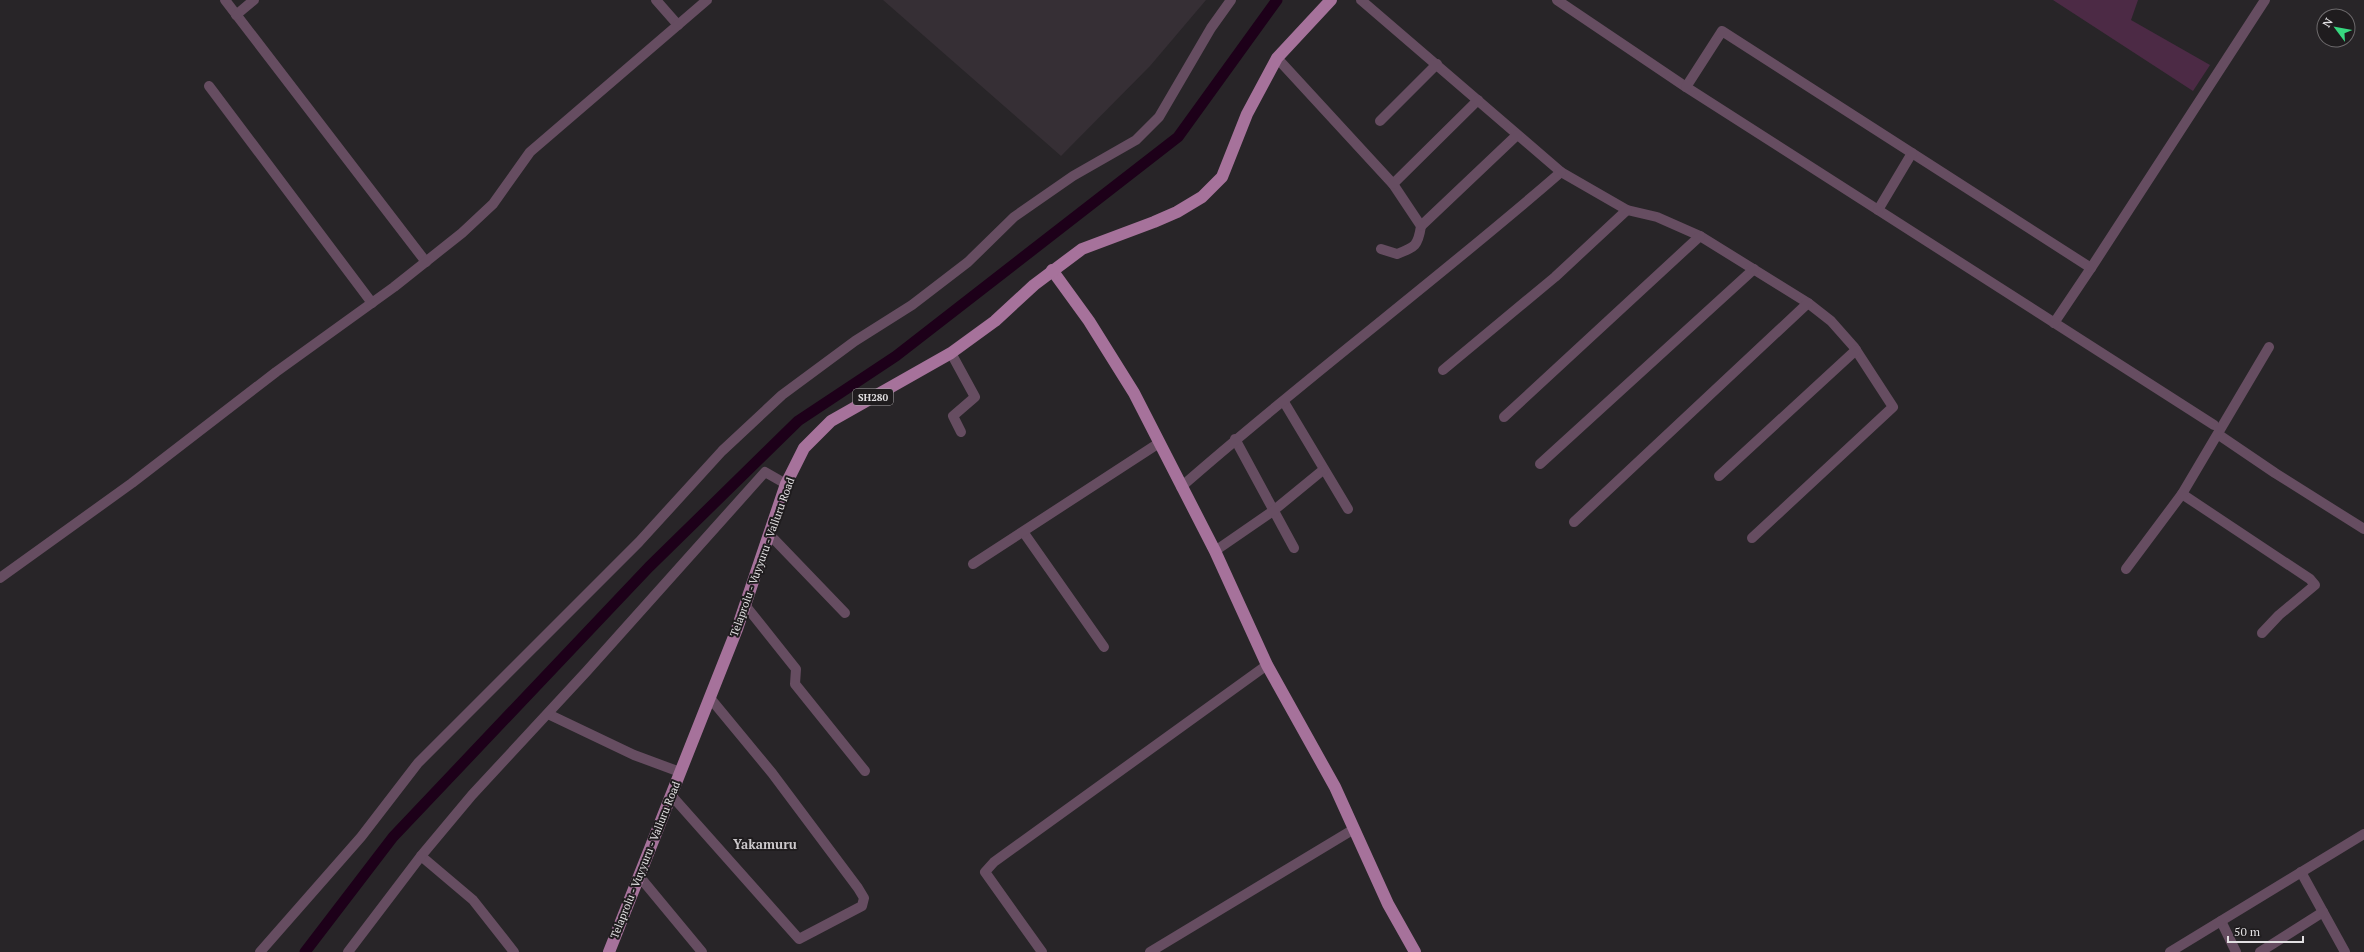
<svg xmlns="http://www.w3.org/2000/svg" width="2364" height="952" font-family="'PT Serif',serif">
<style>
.built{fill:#362f35}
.green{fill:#4c2a45}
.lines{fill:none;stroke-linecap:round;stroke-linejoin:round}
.canal{stroke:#1d0019;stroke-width:11}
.minor{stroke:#664d61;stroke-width:10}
.major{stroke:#a6729b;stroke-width:12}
.labels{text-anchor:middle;stroke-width:4;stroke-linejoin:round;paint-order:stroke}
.shield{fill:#1f1c1e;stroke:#a8a5a7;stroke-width:1}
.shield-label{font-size:10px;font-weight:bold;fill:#e2e0e2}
.street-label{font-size:11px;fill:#e2e0e2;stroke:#1f1c1e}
.quarter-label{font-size:13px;font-weight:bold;fill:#cdc9cc;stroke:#1f1c1e}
</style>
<rect width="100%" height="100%" fill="#282528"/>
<path class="built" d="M883 0H1206L1150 66 1061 156Z"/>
<path class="green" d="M2053 0H2138L2131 20 2210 65 2193 91Z"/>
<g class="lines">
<path class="canal" d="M305 952 393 837 649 567 798 421 896 356 1178 137 1277 0"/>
<g class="minor">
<path d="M225 0 426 262"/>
<path d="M656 0 678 25"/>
<path d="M1361 0 1561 172 1627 210 1657 217 1700 236 1808 303 1831 321 1854 347 1893 407 1752 538"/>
<path d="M1557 0 1686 87 2214 425"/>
<path d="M236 15 254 0"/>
<path d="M1277 58 1393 184 1421 226C1418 246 1415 247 1397 254L1381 249"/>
<path d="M209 86 372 303"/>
<path d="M1686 87 1722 31 2091 268 2054 323"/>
<path d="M1380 121 1437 64"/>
<path d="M1393 184 1478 100"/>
<path d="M1878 210 1912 153"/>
<path d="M1421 226 1517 135"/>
<path d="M2091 268 2265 0"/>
<path d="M951 353 975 397 953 416 961 432"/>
<path d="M1443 370 1555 277 1627 210"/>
<path d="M1284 402 1348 509"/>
<path d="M1504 417 1700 236"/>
<path d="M2219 435 2275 473 2364 529"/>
<path d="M1235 439 1294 548"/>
<path d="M1540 464 1754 269"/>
<path d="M1719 476 1856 350"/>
<path d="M1181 487C1305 378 1437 280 1561 172"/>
<path d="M2182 494 2310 579 2315 585 2279 615 2262 633"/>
<path d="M1574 522 1808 303"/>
<path d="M1024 533 1104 647"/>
<path d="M769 534 845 613"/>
<path d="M1215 551 1273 511 1323 470"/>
<path d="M973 564 1159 443"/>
<path d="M2126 569 2182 494 2269 347"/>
<path d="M0 578 132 483 276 372 394 287 462 233 493 204 530 152 707 0"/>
<path d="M745 605 796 669 795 684 865 771"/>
<path d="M548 714 634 755 680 772"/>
<path d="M671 795 799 939 862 906 864 898 858 888 772 773 710 698"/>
<path d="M421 856 473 900 514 952"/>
<path d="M2301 872 2345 952"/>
<path d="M639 876 702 952"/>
<path d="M2221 921 2236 952"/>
<path d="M260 952 361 837 418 763 639 542 722 451 782 395 855 341 912 305 968 262 1014 217 1073 176 1136 140 1159 117 1211 28 1231 0"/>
<path d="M348 952 421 856 472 795 586 672 765 472 786 484"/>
<path d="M1042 952 985 872 994 862 1267 665"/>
<path d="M1150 952 1354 829"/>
<path d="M2170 952 2364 834"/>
<path d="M2260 952 2323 912"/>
</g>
<g class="major">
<path d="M1052 270 1089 321 1134 393 1215 551 1267 665 1335 787 1388 904 1415 952"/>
<path d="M609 952 737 629 786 484 804 448 831 421 951 353 995 321 1034 285 1082 249 1154 222 1177 212 1202 197 1222 177 1247 114 1277 58 1331 0"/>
</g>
</g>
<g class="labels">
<rect class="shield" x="853" y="389" width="40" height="16" rx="3"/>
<g class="shield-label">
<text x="873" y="401">SH280</text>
</g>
<g class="street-label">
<text transform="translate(762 557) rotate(-70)" y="4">Telaprolu - Vuyyuru - Valluru Road</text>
<text transform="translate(645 860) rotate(-68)" y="4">Telaprolu - Vuyyuru - Valluru Road</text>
</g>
<g class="quarter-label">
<text x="765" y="849">Yakamuru</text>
</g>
</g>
<g transform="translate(2336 28) rotate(302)"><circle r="19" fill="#1f1c1e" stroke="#6d6a6c"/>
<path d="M0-3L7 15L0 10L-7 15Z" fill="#38d880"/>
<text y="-6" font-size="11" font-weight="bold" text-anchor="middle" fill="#e2e0e2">N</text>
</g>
<path d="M2228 936v6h75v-6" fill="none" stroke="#e2e0e2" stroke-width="2"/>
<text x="2234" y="936" font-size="12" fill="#e2e0e2" stroke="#1f1c1e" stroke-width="3" paint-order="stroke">50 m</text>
</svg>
